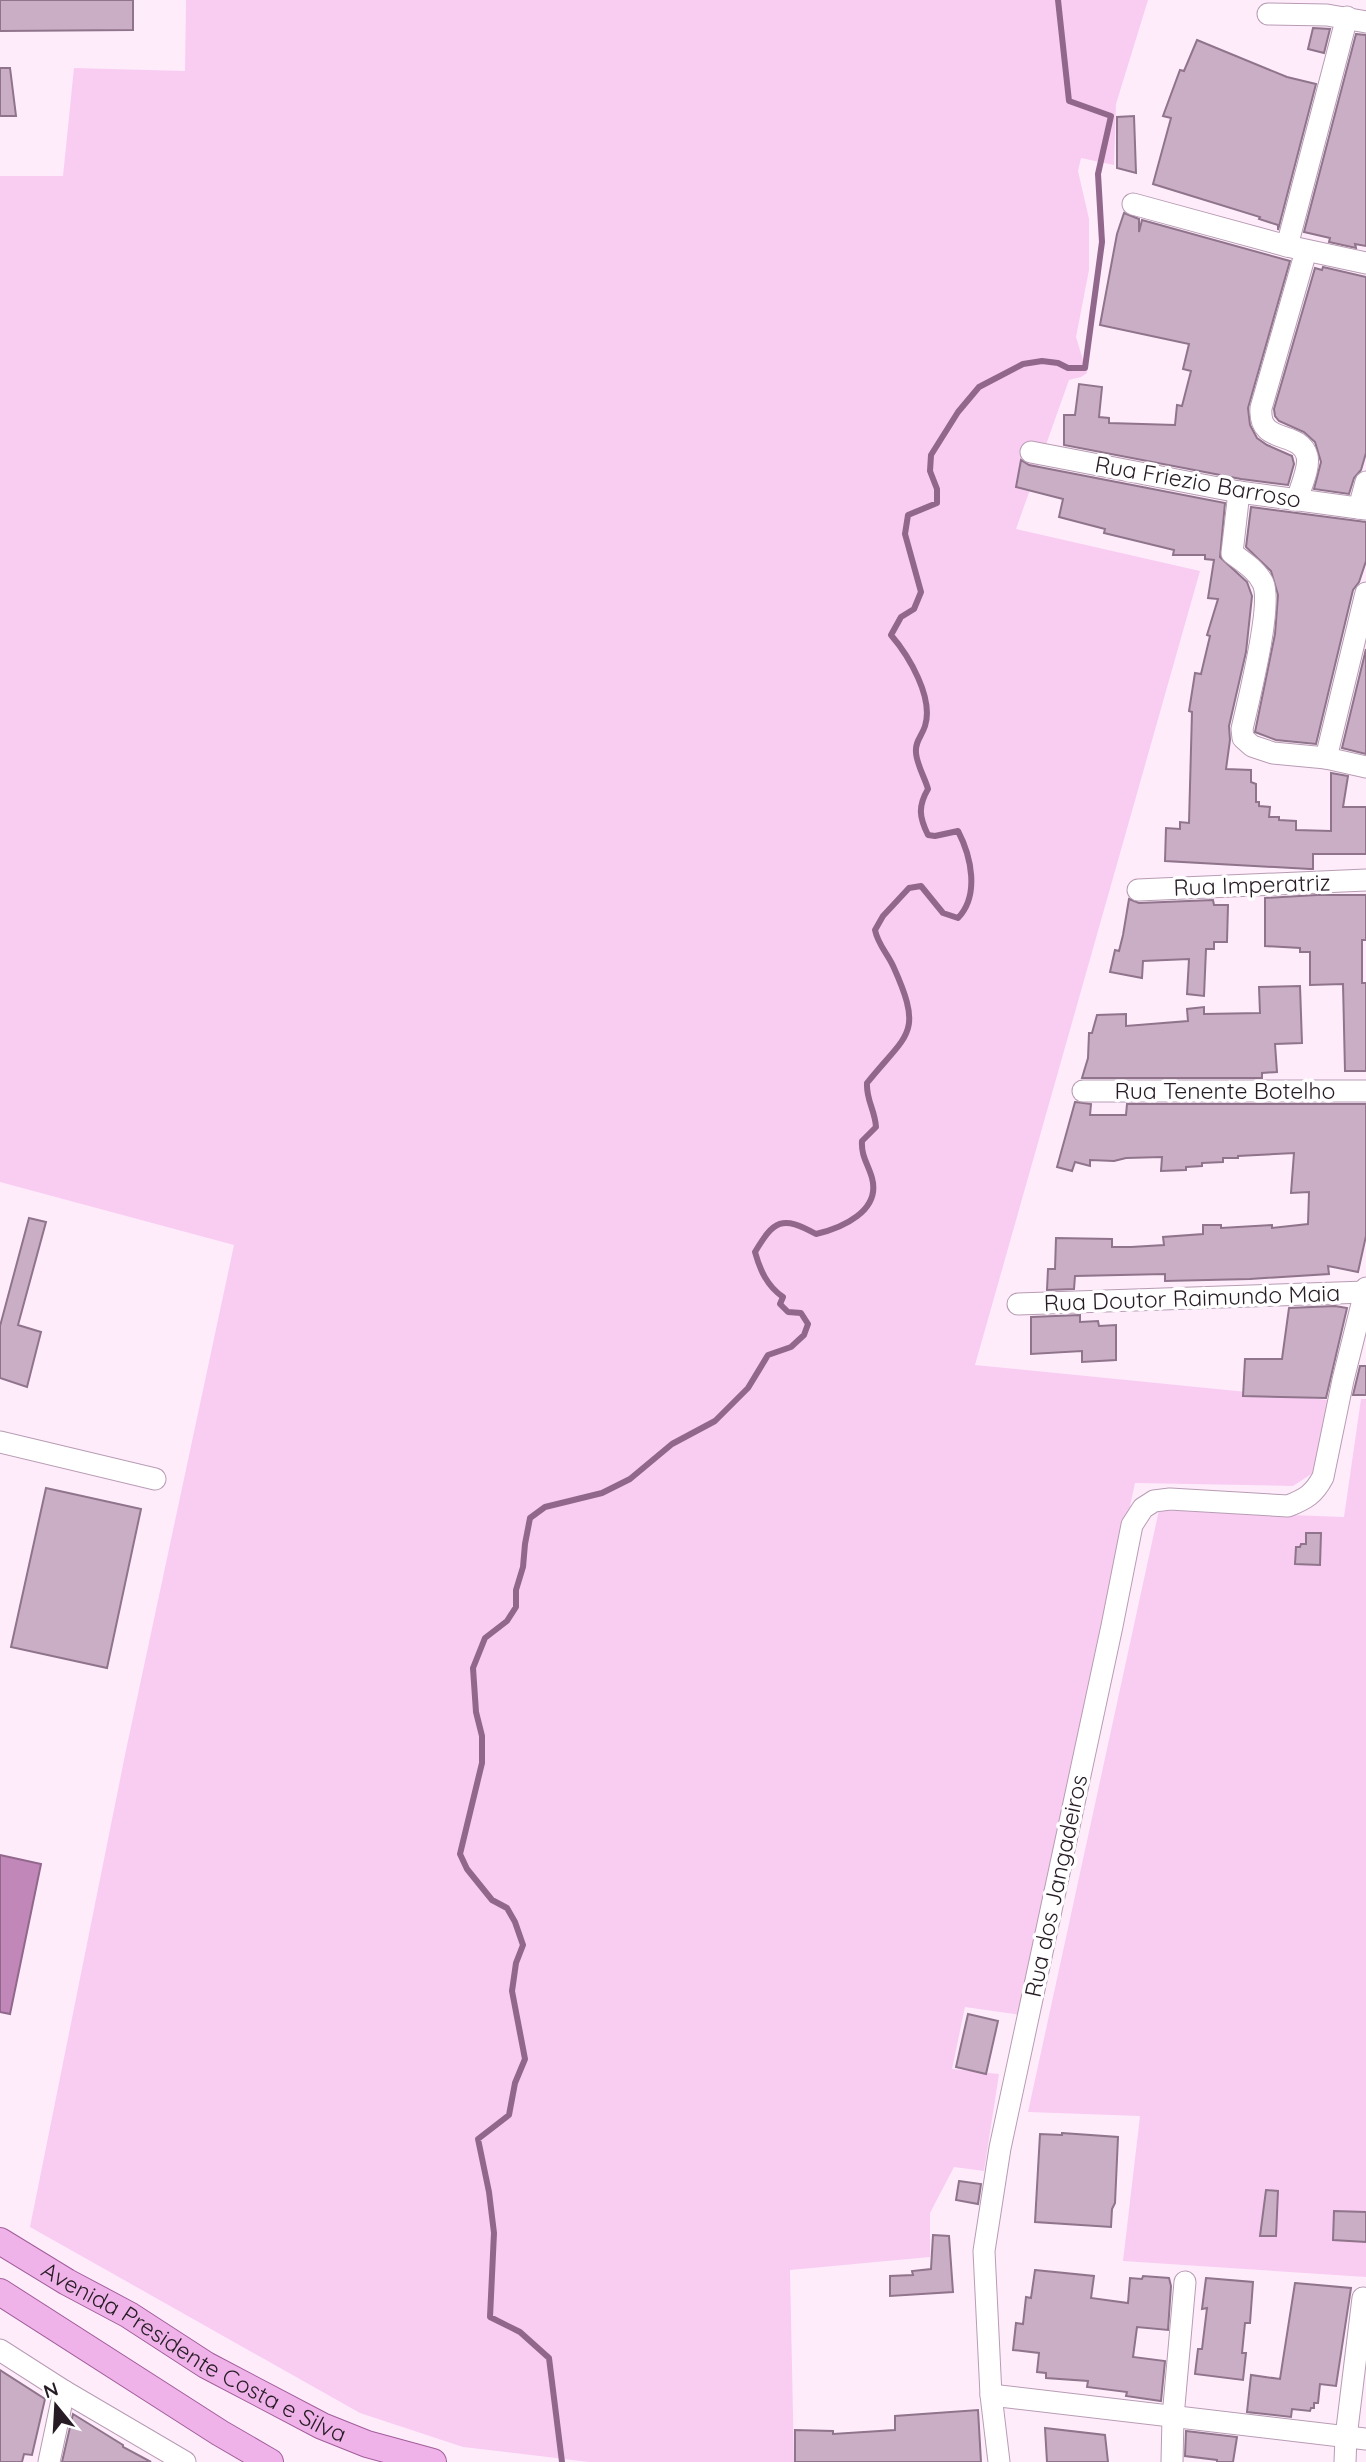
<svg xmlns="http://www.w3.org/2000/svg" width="1366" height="2462" font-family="Quicksand,sans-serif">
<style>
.green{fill:#f9cdf2}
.water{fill:#c087b8;stroke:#92678c;stroke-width:2}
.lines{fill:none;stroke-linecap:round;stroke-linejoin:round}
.stream{stroke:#92678c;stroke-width:6}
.building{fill:#caaec6;stroke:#8f748b;stroke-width:2}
.minor-casing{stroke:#b89cb4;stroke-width:23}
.major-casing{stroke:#a25e9b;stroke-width:28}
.minor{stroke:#fff;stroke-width:21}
.major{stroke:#efb3e9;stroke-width:26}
.labels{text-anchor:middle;stroke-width:7;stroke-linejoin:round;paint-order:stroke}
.street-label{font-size:23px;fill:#271c25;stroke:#fff}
</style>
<rect width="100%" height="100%" fill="#feecfb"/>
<g class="green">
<path d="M186 0H1148L1116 104 1114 165 1081 158 1078 171 1089 219V270L1076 337 1087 373 1081 377 1069 380 1016 529 1200 571 975 1365 1328 1400 1316 1471 1293 1486 1135 1483 1021 2015 965 2007 952 2069 999 2074 984 2171 954 2167 930 2213V2257L790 2270 794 2462H589L463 2447 360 2413 30 2227 126 1750 234 1245 0 1182V176H63L74 68 185 71Z"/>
<path d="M1361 1399H1366V2277L1123 2261 1140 2116 1028 2112 1159 1510 1344 1517Z"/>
</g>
<path class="water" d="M0 1855 41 1864 10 2014 0 2012Z"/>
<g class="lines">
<path class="stream" d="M562 2462 549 2358 520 2332 490 2317 494 2233 489 2192 478 2139 509 2115 515 2083 525 2059 512 1991 516 1963 523 1945 515 1922 507 1908 492 1900 467 1869 460 1854 482 1763V1736L476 1712 473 1668 485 1638 507 1621 516 1607V1590L523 1567 525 1544 530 1518 545 1507 602 1493 630 1479 672 1444 715 1421 748 1388 768 1355 791 1347 804 1335 808 1324 801 1313 788 1312 780 1304 783 1297C767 1286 760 1270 755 1252 774 1220 782 1215 816 1234 842 1228 881 1211 872 1178 868 1164 861 1156 862 1141L876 1127C875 1110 866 1100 867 1083 907 1033 924 1035 894 968 888 954 878 945 875 930L883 916 909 888 921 886 943 913 958 918C980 895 971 856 958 831L935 836 928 835C919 817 918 806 928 789 925 778 916 763 916 752 915 741 922 736 925 726 934 698 909 656 891 635L901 617 914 609 921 592 905 534 908 515 937 503V489L930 471 931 455 958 412 979 387 1023 364 1042 361 1058 363 1068 368H1085L1102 242 1098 174 1111 116 1069 101 1058 0"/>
</g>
<g class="building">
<path d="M0 0H133V30L0 31Z"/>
<path d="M1313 28 1330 29 1324 53 1308 49Z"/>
<path d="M1356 34 1366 35V246L1355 244 1356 248 1329 242 1330 238 1304 232Z"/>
<path d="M1197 40 1287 77 1316 84 1278 230V225L1259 219 1260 217 1153 184 1171 118 1163 116 1180 70 1184 71Z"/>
<path d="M0 68H10L16 116H0Z"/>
<path d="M1134 116 1136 173 1117 168V117Z"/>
<path d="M1124 213 1139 219V232L1142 220 1290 261 1248 408 1250 425 1257 438 1267 445 1292 456 1294 464 1288 485 1241 479 1064 445V415H1075L1079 384 1102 387 1099 417 1109 418V423L1175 425 1177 405 1182 406 1191 371 1183 369 1189 344 1100 325 1117 234Z"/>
<path d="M1323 267 1366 277V453L1361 470 1354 478 1349 494 1314 489 1321 462 1315 442 1304 432 1279 421 1275 416 1274 409 1315 268 1322 270Z"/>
<path d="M1021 460 1029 465 1225 503 1220 557 1247 582 1252 596 1246 652 1229 726 1230 740 1226 769 1251 770V782L1256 784V802H1259V806L1270 807 1269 817H1279V820L1296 821V830L1331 831V773L1348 776 1343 807H1366V854H1313V869H1310L1165 861 1166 828 1180 829V822L1189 823 1192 712 1189 711 1195 673 1201 674 1210 636 1207 635 1218 599 1208 598 1214 560 1205 559V555H1173L1174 550 1104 533 1105 529 1059 517 1063 499 1016 487Z"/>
<path d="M1251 507 1366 522V561L1359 582 1353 590 1316 744 1276 740 1255 732 1275 634 1278 595 1271 571 1246 547Z"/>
<path d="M1366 649V754L1342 748Z"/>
<path d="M1317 895H1366V940H1362V983H1366V1071H1345L1343 984 1310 985V952H1300V948L1265 946V898Z"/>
<path d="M1129 899 1139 903 1213 900 1214 905H1228L1227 942H1214V949H1206L1204 996 1187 994 1189 959 1143 961 1142 978 1110 972 1115 950 1119 951 1123 935Z"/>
<path d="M1300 986 1302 1043 1275 1044 1277 1072 1262 1073V1078H1082L1088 1058 1089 1033H1092L1097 1015 1126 1014V1026L1188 1021 1187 1009 1204 1007V1014L1260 1013 1259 987Z"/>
<path d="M1075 1102 1091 1104 1090 1115H1126L1127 1104H1366V1236L1358 1272 1328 1266 1329 1274 1250 1279 1165 1281V1274L1075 1276 1074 1289 1047 1290 1048 1269H1055L1056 1238 1112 1239V1247H1131L1164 1245 1163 1237 1203 1234V1225H1221V1228L1272 1225V1228L1308 1224 1309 1192 1291 1193 1294 1153 1238 1156V1158H1223V1162L1202 1163V1166L1186 1167V1170L1161 1171 1162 1157 1126 1158 1114 1161 1090 1160V1166L1075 1162 1072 1171 1057 1167Z"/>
<path d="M29 1218 46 1222 18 1325 41 1332 27 1387 0 1378V1326Z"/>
<path d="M1335 1306 1347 1308 1326 1398 1243 1396 1245 1359H1282L1289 1308Z"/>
<path d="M1080 1315V1322L1098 1321 1099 1326 1116 1325V1360L1082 1362V1351L1031 1354V1317Z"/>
<path d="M1360 1366H1366V1395H1353Z"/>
<path d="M46 1488 141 1509 107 1668 11 1647Z"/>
<path d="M1306 1533H1321L1320 1565 1295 1564 1296 1547H1300L1301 1544H1306Z"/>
<path d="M968 2014 998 2021 986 2074 956 2067Z"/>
<path d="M1062 2133 1118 2137 1115 2203 1112 2209 1111 2227 1035 2222 1040 2134 1062 2135Z"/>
<path d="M959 2181 981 2184 978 2204 956 2200Z"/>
<path d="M1266 2190 1278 2191 1276 2236H1260Z"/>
<path d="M1334 2211 1366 2212V2242L1333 2240Z"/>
<path d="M933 2235 949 2236 953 2292 890 2296V2276L913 2275 912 2271 931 2269Z"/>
<path d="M1035 2270 1094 2276 1091 2298 1128 2303 1130 2278 1142 2279 1143 2276 1169 2278 1171 2286 1168 2330 1137 2327 1133 2357 1165 2361 1161 2401 1126 2396 1127 2392 1087 2387 1088 2381 1046 2378V2373L1037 2372 1039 2353 1013 2350 1016 2323 1023 2324 1026 2297 1031 2298Z"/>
<path d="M1206 2278 1253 2282 1250 2323H1245L1242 2353H1246L1243 2380 1195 2374 1198 2349H1202L1207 2308 1202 2309Z"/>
<path d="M1295 2283 1351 2288 1336 2386 1320 2384 1318 2403H1314V2408H1311L1310 2411 1292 2409 1291 2417 1247 2412 1251 2375 1280 2379Z"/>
<path d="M0 2370 45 2399 32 2455 24 2454 22 2462H0Z"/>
<path d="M978 2410 981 2462H795V2430L833 2431V2434L895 2430V2416Z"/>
<path d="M73 2414 123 2445V2447L151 2462H62Z"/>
<path d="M1045 2428 1105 2435 1108 2462H1047Z"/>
<path d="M1186 2431 1237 2437 1233 2462H1217V2460L1185 2456Z"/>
</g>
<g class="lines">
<g class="minor-casing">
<g id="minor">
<path d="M1268 14 1327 15 1366 22"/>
<path d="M1133 204 1287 246 1366 263"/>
<path d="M1287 246 1347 17"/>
<path d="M1031 452 1239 492 1366 509"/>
<path d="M1239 492 1232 553C1243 562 1256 569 1263 583 1273 605 1248 702 1242 729L1243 738 1252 746 1273 753 1326 758 1366 767"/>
<path d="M1297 500C1300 488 1310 468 1307 456 1300 429 1258 446 1261 408L1306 251"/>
<path d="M1359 508 1366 482"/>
<path d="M1326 758 1366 593"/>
<path d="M1138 890 1366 880"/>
<path d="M1083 1091H1366"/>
<path d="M1018 1304 1366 1292"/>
<path d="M0 1442 155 1479"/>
<path d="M0 2350 64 2391 185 2462"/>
<path d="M991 2395 1366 2439"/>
<path d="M49 2462 64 2391"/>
<path d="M999 2462 991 2395 984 2251 1000 2148 1112 1626 1132 1525 1143 1508 1154 1501 1170 1499 1288 1506C1306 1499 1314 1494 1323 1477L1343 1380 1366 1288"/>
<path d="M1172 2462 1173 2417 1185 2282"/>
<path d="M1345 2462 1346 2437 1363 2298"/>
</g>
</g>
<g class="major-casing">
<g id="major">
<path id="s1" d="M0 2241 67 2282 129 2315 206 2365 322 2426 367 2444 433 2462"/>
<path d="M0 2292 220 2433 270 2462"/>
</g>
</g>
<use href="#minor" class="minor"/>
<use href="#major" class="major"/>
</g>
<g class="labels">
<g class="street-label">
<text transform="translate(1198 482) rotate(10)" y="8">Rua Friezio Barroso</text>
<text transform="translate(1252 885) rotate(-2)" y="8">Rua Imperatriz</text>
<text x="1225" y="1099">Rua Tenente Botelho</text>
<text transform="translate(1192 1298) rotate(-2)" y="8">Rua Doutor Raimundo Maia</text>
<text transform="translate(1056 1886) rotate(-78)" y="8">Rua dos Jangadeiros</text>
<text dy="8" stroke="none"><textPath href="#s1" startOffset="224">Avenida Presidente Costa e Silva</textPath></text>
</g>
</g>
<g transform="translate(56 2406) rotate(342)" stroke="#ffffff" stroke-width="5" paint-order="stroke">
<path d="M0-5L12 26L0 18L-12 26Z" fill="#271c25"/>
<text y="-10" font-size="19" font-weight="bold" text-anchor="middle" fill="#271c25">N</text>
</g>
</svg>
